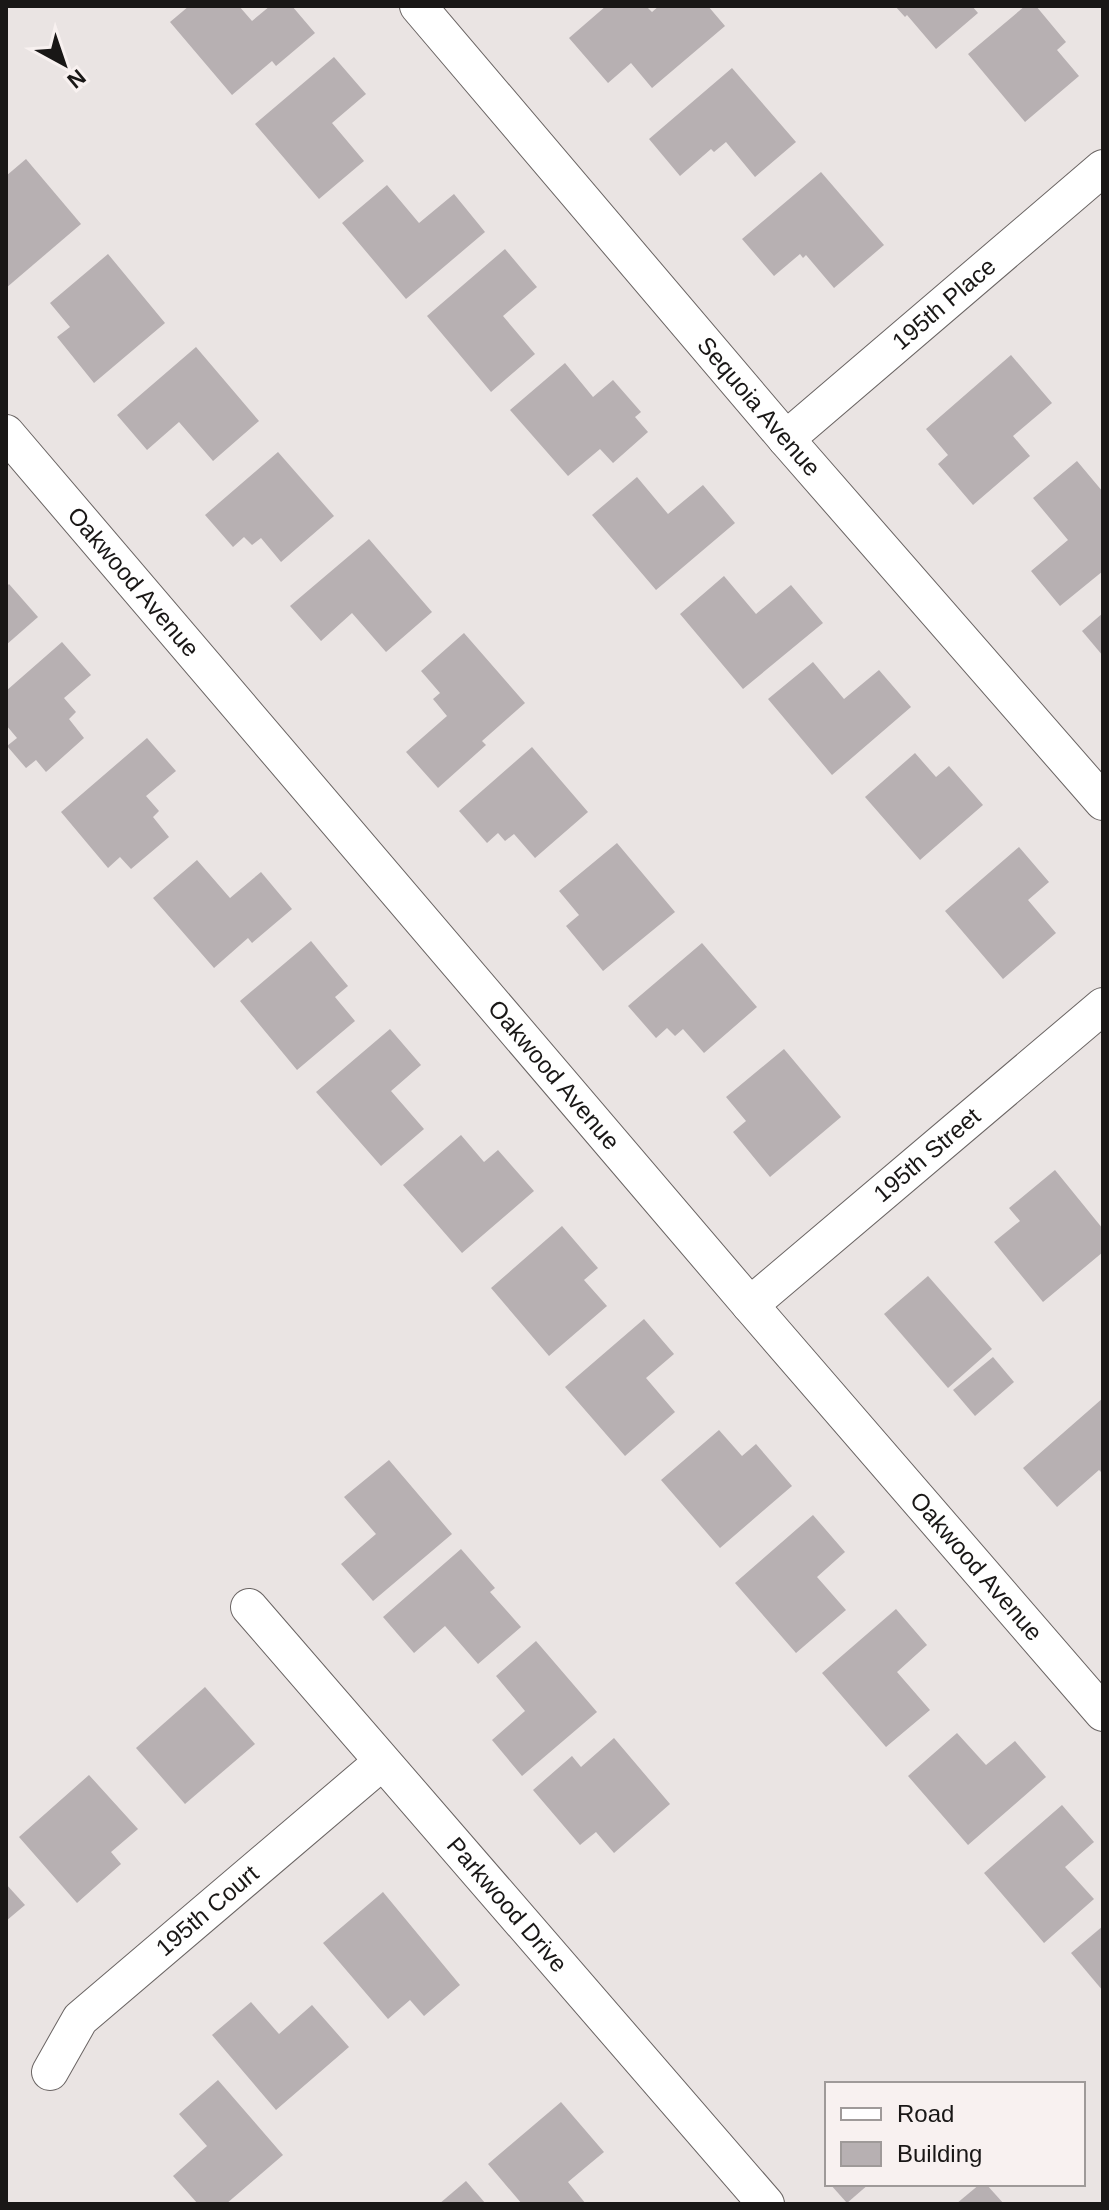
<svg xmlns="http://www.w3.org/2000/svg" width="1109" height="2210" font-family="Arial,sans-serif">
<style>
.building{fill:#b7b0b2}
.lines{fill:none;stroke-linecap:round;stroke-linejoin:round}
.minor-casing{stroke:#6a6463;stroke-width:38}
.minor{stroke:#fff;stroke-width:36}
.labels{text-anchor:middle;stroke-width:6;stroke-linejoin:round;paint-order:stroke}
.street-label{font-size:24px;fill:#191716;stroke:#f8f1f0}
</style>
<rect width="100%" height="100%" fill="#eae4e3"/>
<g class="building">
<path d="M189 6H239L252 21 270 6H292L315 33 276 66 272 61 232 95 170 22Z"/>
<path d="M606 6H646L652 12 659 6H708L725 26 652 88 631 63 608 83 569 38Z"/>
<path d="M895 6H972L978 13 936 49 907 15 905 17Z"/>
<path d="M1025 6H1036L1066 42 1057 50 1079 76 1025 122 968 54Z"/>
<path d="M334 57 366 94 332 123 364 161 319 199 255 124Z"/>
<path d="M732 68 796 142 755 177 726 142 714 152 711 149 680 176 649 139Z"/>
<path d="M26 159 81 224 6 288V176Z"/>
<path d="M821 172 884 245 834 288 806 255 803 258 800 254 774 276 742 239Z"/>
<path d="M387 185 419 223 454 194 485 232 406 299 342 223Z"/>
<path d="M505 249 537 287 503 316 535 354 491 392 427 316Z"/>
<path d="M108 254 165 323 94 383 57 337 70 327 50 303Z"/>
<path d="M196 347 259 421 213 461 179 422 147 450 117 415Z"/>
<path d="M1011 355 1052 403 1013 436 1030 456 973 505 938 464 948 455 926 429Z"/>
<path d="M565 363 593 397 613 380 641 412 635 417 648 432 613 463 600 449 568 476 510 410Z"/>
<path d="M278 452 334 516 281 562 261 538 252 545 244 537 233 547 205 515Z"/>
<path d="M1077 461 1103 492V571L1060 606 1031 571 1068 540 1033 498Z"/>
<path d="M637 477 668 514 703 485 735 523 656 590 592 515Z"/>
<path d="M369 539 432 612 386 652 352 613 321 641 290 606Z"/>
<path d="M724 576 756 614 791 585 823 623 743 689 680 614Z"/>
<path d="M9 584 38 617 6 645V587Z"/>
<path d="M1103 613V656L1082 631Z"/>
<path d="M464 633 525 703 482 741 486 745 438 788 406 752 447 716 433 699 440 693 421 671Z"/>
<path d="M62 642 91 675 64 698 76 712 69 719 84 738 46 772 36 760 26 768 7 746 17 738 6 725V691Z"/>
<path d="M813 662 844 699 879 670 911 707 832 775 768 699Z"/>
<path d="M147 738 176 771 146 796 159 811 153 817 169 837 131 869 120 857 108 868 61 812Z"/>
<path d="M532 747 588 812 535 858 514 834 505 841 498 833 487 843 459 811Z"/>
<path d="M915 753 936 777 949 766 983 805 920 860 865 797Z"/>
<path d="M617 843 675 912 603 971 566 926 579 915 559 891Z"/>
<path d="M1019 847 1049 882 1028 900 1056 933 1003 979 945 911Z"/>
<path d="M197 860 230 898 261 872 292 909 252 943 248 938 214 968 153 898Z"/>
<path d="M311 941 348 986 335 997 355 1021 297 1070 240 1001Z"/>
<path d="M702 943 757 1007 704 1053 683 1029 675 1036 667 1028 656 1038 628 1006Z"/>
<path d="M390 1029 421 1065 391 1091 424 1129 381 1166 316 1092Z"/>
<path d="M784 1049 841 1117 770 1177 733 1132 746 1121 726 1097Z"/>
<path d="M461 1135 484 1162 498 1150 534 1191 462 1253 403 1185Z"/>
<path d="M1055 1170 1103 1229V1252L1043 1302 994 1242 1020 1221 1009 1208Z"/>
<path d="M562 1226 598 1268 584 1280 607 1306 549 1356 491 1288Z"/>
<path d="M928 1276 992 1349 948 1388 884 1314Z"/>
<path d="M644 1319 674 1354 646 1378 675 1412 625 1456 565 1387Z"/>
<path d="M993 1357 1014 1382 975 1416 953 1390Z"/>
<path d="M1103 1398V1474L1099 1470 1057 1507 1023 1468Z"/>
<path d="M719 1430 742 1456 756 1444 792 1486 720 1548 661 1480Z"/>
<path d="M389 1460 452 1534 373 1601 341 1564 376 1534 344 1497Z"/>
<path d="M813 1515 845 1552 817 1577 846 1610 796 1653 735 1583Z"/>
<path d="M461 1549 495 1588 490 1592 521 1627 478 1664 445 1626 414 1653 383 1617Z"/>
<path d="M896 1609 927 1645 897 1672 930 1710 886 1747 822 1673Z"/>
<path d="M536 1641 597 1712 522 1776 492 1740 525 1711 496 1676Z"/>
<path d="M205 1687 255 1744 185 1804 136 1748Z"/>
<path d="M957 1733 986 1765 1015 1741 1046 1777 968 1845 908 1776Z"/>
<path d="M614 1738 670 1804 614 1853 596 1832 580 1845 533 1790 572 1756 581 1767Z"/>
<path d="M89 1775 138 1829 111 1852 121 1864 77 1903 19 1837Z"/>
<path d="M1062 1805 1094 1842 1065 1867 1094 1899 1044 1943 984 1873Z"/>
<path d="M6 1884 25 1905 6 1921Z"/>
<path d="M383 1892 460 1985 424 2016 410 2000 388 2019 323 1943Z"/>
<path d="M1103 1926V1991L1071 1953Z"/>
<path d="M251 2002 279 2034 312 2005 349 2047 276 2110 212 2035Z"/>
<path d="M218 2080 283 2155 226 2204H198L173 2176 207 2146 179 2114Z"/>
<path d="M561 2102 604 2152 568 2182 586 2204H522L488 2164Z"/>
<path d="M466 2181 486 2204H439Z"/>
<path d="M830 2184H869L847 2203Z"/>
<path d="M980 2184H986L1004 2204H956Z"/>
</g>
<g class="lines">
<g class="minor-casing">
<g id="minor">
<path id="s1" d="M418 6 786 439 1103 802"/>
<path id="s2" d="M6 433 750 1305 1103 1713"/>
<path id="s3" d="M786 439 1103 168"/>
<path id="s4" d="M750 1305 1103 1006"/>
<path id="s5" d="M249 1607 766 2204"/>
<path id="s6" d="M50 2072 80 2019 382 1762"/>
</g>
</g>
<use href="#minor" class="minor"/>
</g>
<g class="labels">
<g class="street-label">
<text dy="8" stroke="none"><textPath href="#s3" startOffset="208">195th Place</textPath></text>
<text dy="8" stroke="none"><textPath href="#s1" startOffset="526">Sequoia Avenue</textPath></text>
<text dy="8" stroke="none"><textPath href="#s2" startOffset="196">Oakwood Avenue</textPath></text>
<text dy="8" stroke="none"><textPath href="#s2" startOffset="844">Oakwood Avenue</textPath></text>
<text dy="8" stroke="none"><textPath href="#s4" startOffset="232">195th Street</textPath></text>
<text dy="8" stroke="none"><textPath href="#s2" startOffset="1492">Oakwood Avenue</textPath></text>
<text dy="8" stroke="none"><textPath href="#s5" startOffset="394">Parkwood Drive</textPath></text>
<text dy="8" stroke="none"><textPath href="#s6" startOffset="228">195th Court</textPath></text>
</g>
</g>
<rect width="1109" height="2210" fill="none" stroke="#191716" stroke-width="16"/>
<rect x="825" y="2082" width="260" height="104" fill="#f8f1f0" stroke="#9f9a99" stroke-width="2"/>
<rect x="841" y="2108" width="40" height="12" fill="#ffffff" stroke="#9f9a99" stroke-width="2"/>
<text x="897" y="2122" font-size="24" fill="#191716">Road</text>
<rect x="841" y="2142" width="40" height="24" fill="#b7b0b2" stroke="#9f9a99" stroke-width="2"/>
<text x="897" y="2162" font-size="24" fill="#191716">Building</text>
<g transform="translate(64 64) rotate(140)" stroke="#f8f1f0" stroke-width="6" paint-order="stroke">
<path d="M0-6L14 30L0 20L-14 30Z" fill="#191716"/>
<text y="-12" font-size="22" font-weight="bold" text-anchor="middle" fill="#191716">N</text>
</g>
</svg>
